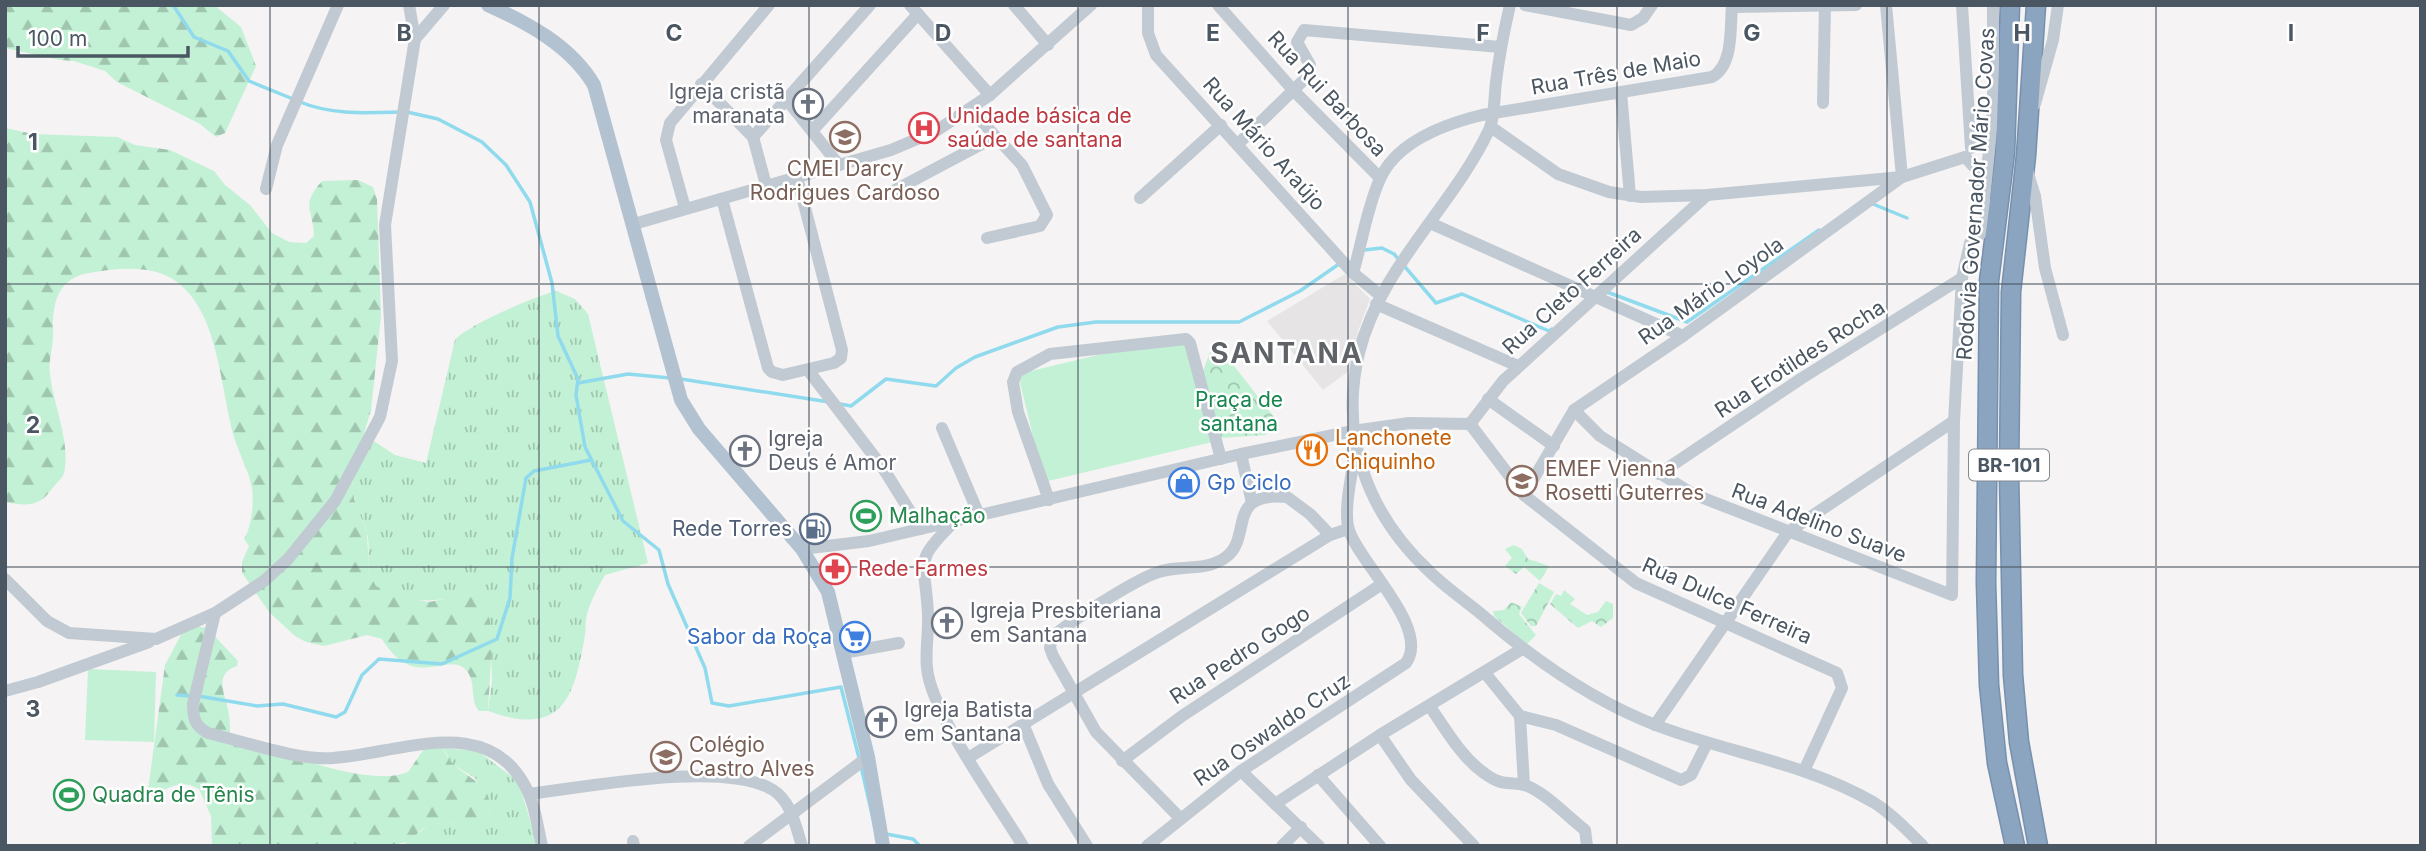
<svg xmlns="http://www.w3.org/2000/svg" width="2426" height="851" font-family="Inter,sans-serif">
<style>
.education{fill:#e6e4e5}
.grass{fill:url(#grass-tufts)}
.forest{fill:url(#forest-firs)}
.park{fill:url(#park-crowns)}
.garden{fill:#c3f1d5}
.lines{fill:none;stroke-linecap:round;stroke-linejoin:round}
.stream{stroke:#90daee;stroke-width:3.5}
.highway-casing{stroke:#7690ad;stroke-width:21}
.minor{stroke:#c1cad2;stroke-width:12}
.major{stroke:#b3c2d1;stroke-width:14}
.highway{stroke:#8ba5c1;stroke-width:18}
.grid{fill:none;stroke:#4a5661;stroke-width:2;stroke-opacity:0.55}
.labels{text-anchor:middle;stroke-width:5;stroke-linejoin:round;paint-order:stroke}
.shield{fill:#fff;stroke:#808990;stroke-width:2}
.shield-label{font-size:19px;font-weight:bold;fill:#4a5661}
.street-label{font-size:21px;fill:#4a5661;stroke:#fff}
.worship-label{font-size:21px;fill:#5b616d;stroke:#fff;text-anchor:start}
.health-label{font-size:21px;fill:#be3a42;stroke:#fff;text-anchor:start}
.education-label{font-size:21px;fill:#785e54;stroke:#fff;text-anchor:start}
.park-label{font-size:21px;fill:#17864f;stroke:#fff}
.food-label{font-size:21px;fill:#c56008;stroke:#fff;text-anchor:start}
.shop-label{font-size:21px;fill:#366cbe;stroke:#fff;text-anchor:start}
.leisure-label{font-size:21px;fill:#27864d;stroke:#fff;text-anchor:start}
.service-label{font-size:21px;fill:#4e5e75;stroke:#fff;text-anchor:end}
.district-label{font-size:28px;font-weight:bold;letter-spacing:2px;fill:#5f6368;stroke:#fff}
.grid-label{font-size:23px;text-anchor:middle;font-weight:bold;fill:#4a5661;stroke:#fff;stroke-width:5;stroke-linejoin:round;paint-order:stroke}
</style>
<defs>
<pattern id="grass-tufts" width="24" height="20" patternUnits="userSpaceOnUse" patternTransform="scale(1.75)"><rect width="24" height="20" fill="#c3f1d5"/><path d="M3 7l-1-3M5 7V3M7 7l1-3M15 17l-1-3M17 17v-4M19 17l1-3" fill="none" stroke="#a0c6b0"/></pattern>
<pattern id="forest-firs" width="22" height="20" patternUnits="userSpaceOnUse" patternTransform="scale(1.75)"><rect width="22" height="20" fill="#c3f1d5"/><path d="M5 1l3.5 6h-7zM16 11l3.5 6h-7z" fill="#a0c6b0"/></pattern>
<pattern id="park-crowns" width="20" height="18" patternUnits="userSpaceOnUse" patternTransform="scale(1.75)"><rect width="20" height="18" fill="#c3f1d5"/><path d="M2 6a3 3 0 1 1 6 0M12 15a3 3 0 1 1 6 0" fill="none" stroke="#a0c6b0"/></pattern>
</defs>
<rect width="100%" height="100%" fill="#f5f3f3"/>
<path class="education" d="M1345 274 1370 299 1358 331 1353 368 1323 390 1267 321Z"/>
<g class="grass">
<path d="M556 291 575 299 588 314 648 563 605 575C598 587 591 600 587 614 585 621 586 628 585 635 574 701 561 737 488 711L492 682 490 620 474 596C448 598 382 612 370 576 366 563 371 547 367 533 364 521 356 510 354 497 350 475 356 454 363 434L395 455 426 463 455 340C465 326 536 296 556 291Z"/>
<path d="M443 748 478 751 511 776 520 787 538 846H391L404 844 430 824 484 820 491 809 475 778 452 764Z"/>
</g>
<g class="forest">
<path d="M5 5H214L241 27 256 66 225 133 216 137 200 124 117 82 105 71 74 61 60 60 5 48Z"/>
<path d="M5 128 33 134 117 137 135 145 170 150 214 171 225 185 250 205 272 233 289 242 306 243 314 236C313 208 300 206 322 181L358 180 373 187 377 199 381 316 371 410 352 474 354 499 367 533 369 574 376 586 395 596 429 602 465 595 475 596 483 605 490 620 492 642 488 711H479C469 700 477 682 466 670 448 650 415 693 382 639L367 635 324 646 306 642 295 636 269 612 242 573V562L249 546 244 539C252 526 254 502 252 488 249 472 241 458 236 443 220 394 221 315 177 282 154 264 116 268 89 273 58 278 52 303 53 332 54 345 48 359 50 374 53 404 71 442 64 473 62 479 55 484 51 490 39 507 26 506 5 502Z"/>
<path d="M195 626 207 628 238 661 237 666C212 674 226 696 229 714 230 721 230 729 230 736 274 749 367 789 408 772L424 749 443 748C455 779 483 771 491 809L484 820C460 827 426 814 413 840L391 846H212L211 816 199 789C180 779 172 787 154 795L148 790 165 665 182 633Z"/>
</g>
<g class="park">
<path d="M1210 352 1224 353 1274 417 1266 435 1219 438 1202 374Z"/>
<path d="M1514 545 1522 549 1528 559 1549 566 1540 581 1524 567 1516 574 1505 566 1512 558 1505 549Z"/>
<path d="M1539 583 1554 592 1536 626H1531L1521 613Z"/>
<path d="M1564 590 1575 599 1570 604 1587 615 1598 612 1606 601 1613 604V618L1601 627 1592 621 1578 628 1550 604 1556 594 1561 596Z"/>
<path d="M1511 602 1522 607 1519 614 1536 635 1527 644 1494 616 1493 611 1504 610Z"/>
</g>
<g class="garden">
<path d="M1186 334 1212 442 1044 482 1018 374Z"/>
<path d="M88 669 156 672 154 742 85 740Z"/>
</g>
<g class="lines">
<g class="stream">
<path d="M173 5 194 37 228 51 249 81 293 99"/>
<path d="M300 102C332 115 365 113 399 112"/>
<path d="M407 112 438 119 482 142 506 165 530 202 552 283 558 336 578 379 576 395 585 447 623 521 659 550 668 584 705 668 712 703 729 706 841 687 859 758"/>
<path d="M1873 204 1907 218"/>
<path d="M1364 250 1382 248 1394 254 1436 303 1462 294 1549 331 1552 329"/>
<path d="M1607 292 1687 322 1819 230"/>
<path d="M681 379 829 402"/>
<path d="M578 383 628 374 670 378"/>
<path d="M840 404 851 406 886 379 936 386 956 368 975 357 1058 327 1096 322H1239L1300 291 1339 264"/>
<path d="M177 695 190 696"/>
<path d="M198 696 257 706 283 704 336 717 345 712 362 675 379 659 442 664 497 639 510 598 512 558 526 478 534 471 591 460"/>
<path d="M861 766 876 832"/>
<path d="M886 834 913 839 920 846"/>
</g>
<g class="highway-casing">
<g id="highway">
<path d="M2010 5 2005 153 1989 281 1986 583 1989 685 1997 763 2015 846"/>
<path d="M2036 5 2026 156 2011 292 2009 474 2013 675 2019 742 2038 846"/>
</g>
</g>
<g class="minor">
<path d="M910 5 990 95"/>
<path d="M1014 5 1048 45"/>
<path d="M1148 5V33L1156 55 1353 273 1380 295"/>
<path d="M1218 5 1294 91 1380 178"/>
<path d="M1510 5C1504 31 1499 56 1496 82 1494 97 1495 117 1489 130 1452 208 1380 267 1359 353 1339 436 1367 513 1429 571 1445 587 1463 599 1480 613 1533 659 1592 701 1658 726 1729 753 1805 763 1873 802 1891 813 1908 831 1923 846"/>
<path d="M1525 5 1631 25 1643 18 1652 5"/>
<path d="M1886 5 1902 177"/>
<path d="M1962 5 1971 148"/>
<path d="M1732 7 1856 5"/>
<path d="M415 39 444 5"/>
<path d="M701 84 753 137 766 185"/>
<path d="M1621 93 1630 196"/>
<path d="M787 100 839 165"/>
<path d="M1823 103 1825 5"/>
<path d="M2035 104 2053 40 2058 5"/>
<path d="M971 110 1022 165 1047 215 1040 226 987 238"/>
<path d="M1491 127 1558 174 1609 192 1641 197 1707 195 1902 177 1965 157"/>
<path d="M813 130 918 14"/>
<path d="M753 137 870 5"/>
<path d="M1239 143 1309 75 1310 65 1297 42 1304 30 1500 47"/>
<path d="M1965 157 1976 169 1983 189"/>
<path d="M2027 170 2035 196 2045 268 2063 335"/>
<path d="M266 189 277 145 338 5"/>
<path d="M895 190 995 137"/>
<path d="M1140 198 1221 125"/>
<path d="M722 199 768 368 772 372 783 375 834 363 841 358 842 350 797 177"/>
<path d="M685 208 666 140 670 123 769 5"/>
<path d="M1430 223 1683 336"/>
<path d="M634 224 891 150 936 131 990 95 1091 5"/>
<path d="M1989 232 1984 200 1993 110V5"/>
<path d="M1353 273C1362 243 1367 207 1380 179 1397 141 1445 124 1482 115L1712 77C1734 65 1730 27 1732 5"/>
<path d="M1376 304 1518 366"/>
<path d="M808 370 883 468 921 529"/>
<path d="M1488 399 1554 446"/>
<path d="M1574 410 1600 436 1693 494 1952 595 1954 421 1962 278 1970 243 1989 226"/>
<path d="M1470 424 1524 495 1636 583 1837 673 1842 688 1804 771"/>
<path d="M1470 424 1503 381 1707 195"/>
<path d="M942 428 979 515"/>
<path d="M1241 454 1252 503"/>
<path d="M1659 474 1802 378 1962 278"/>
<path d="M1524 495 1574 410 1683 336 1902 177"/>
<path d="M1049 500 1018 412 1013 382 1017 372 1050 354 1186 339 1190 343 1221 459"/>
<path d="M956 520C912 563 925 558 928 614 929 632 925 650 927 668 931 713 998 804 1023 846"/>
<path d="M802 549 869 541 1241 454 1353 431 1409 423 1470 424"/>
<path d="M5 579 47 621 69 633 156 639 215 613 264 581 288 559 335 501 380 417 392 361 385 225 415 39 409 5"/>
<path d="M215 613 193 704C193 719 195 726 208 733 242 741 300 761 333 758 399 754 492 709 529 794 536 810 538 829 542 846"/>
<path d="M843 653 899 643"/>
<path d="M1485 673 1520 716 1524 785"/>
<path d="M5 691 38 682 149 642"/>
<path d="M1430 707C1446 729 1461 757 1484 773 1503 787 1507 781 1524 785 1543 790 1569 818 1585 830L1587 846"/>
<path d="M1520 716 1556 725 1681 780 1691 775 1707 743"/>
<path d="M1655 725 1788 532 1954 421"/>
<path d="M1024 726 1048 784 1087 846"/>
<path d="M1380 735 1411 780 1474 846"/>
<path d="M968 758 1330 535 1348 529"/>
<path d="M1122 761 1182 716 1382 584"/>
<path d="M1241 771 1319 846"/>
<path d="M1318 775 1380 846"/>
<path d="M529 794C586 787 725 760 773 790 791 801 796 827 802 846"/>
<path d="M1275 804 1380 735 1522 649"/>
<path d="M1180 818 1096 732 1053 656 1050 648 1052 637C1074 619 1127 585 1153 574 1177 563 1205 573 1226 557 1253 537 1225 491 1287 497L1310 514 1330 535"/>
<path d="M633 841 634 846"/>
<path d="M749 846 868 757"/>
<path d="M1147 846 1241 771 1406 663C1431 628 1359 563 1349 530 1343 511 1352 474 1355 454"/>
<path d="M1282 846 1301 827"/>
</g>
<path class="major" d="M488 5C528 23 571 46 594 85L681 400 699 429 802 549 828 592 868 757 883 846"/>
<use href="#highway" class="highway"/>
</g>
<path class="grid" d="M270 5V846M539 5V846M809 5V846M1078 5V846M1348 5V846M1617 5V846M1887 5V846M2156 5V846M5 284H2421M5 567H2421"/>
<defs>
<g id="church-ring" transform="scale(1.575)"><circle r="9.5" fill="#fff" stroke="#6b7280" stroke-width="1.5"/><path d="M-1.2-6h2.4v3.5h3.3v2.4h-3.3V6h-2.4V-.1h-3.3v-2.4h3.3Z" fill="#6b7280"/></g>
<g id="hospital-ring" transform="scale(1.575)"><circle r="9.5" fill="#fff" stroke="#e0444e" stroke-width="1.5"/><path d="M-5-5h3v3.5h4V-5h3V5h-3V1.5h-4V5h-3Z" fill="#e0444e"/></g>
<g id="school-ring" transform="scale(1.575)"><circle r="9.5" fill="#fff" stroke="#8d6e63" stroke-width="1.5"/><path d="M0-5L7-2L0 1L-7-2ZM-4 1L0 2.5L4 1V4Q0 6-4 4Z" fill="#8d6e63"/></g>
<g id="restaurant-ring" transform="scale(1.575)"><circle r="9.5" fill="#fff" stroke="#e8710a" stroke-width="1.5"/><path d="M-5-6h1v4h1v-4h1v4h1v-4h1v5L-1.5 .5V6h-2V.5L-5-1ZM5-6V6H3V1.5H1.5Q1.5-4 5-6Z" fill="#e8710a"/></g>
<g id="shop-ring" transform="scale(1.575)"><circle r="9.5" fill="#fff" stroke="#3f7fe0" stroke-width="1.5"/><path d="M-5-2.5h2.3a2.7 3.5 0 0 1 5.4 0H5L5.5 6h-11ZM-1.5-2.5h3a1.5 2.3 0 0 0-3 0Z" fill="#3f7fe0"/></g>
<g id="stadium-ring" transform="scale(1.575)"><circle r="9.5" fill="#fff" stroke="#2e9e5b" stroke-width="1.5"/><path d="M0-5a6.5 5 0 1 0 0 10a6.5 5 0 1 0 0-10ZM-3.5-1.8h7v3.6h-7Z" fill="#2e9e5b"/></g>
<g id="fuel-ring" transform="scale(1.575)"><circle r="9.5" fill="#fff" stroke="#5c6f8a" stroke-width="1.5"/><path d="M-5.5-6h7V0h2V4h1.3V-2.5L3-4.5l.8-.8L6-3V5H2.5V1h-1V6h-7ZM-4.2-4.7v3.2H.2V-4.7Z" fill="#5c6f8a"/></g>
<g id="pharmacy-ring" transform="scale(1.575)"><circle r="9.5" fill="#fff" stroke="#e0444e" stroke-width="1.5"/><path d="M-2-6h4v4h4v4h-4v4h-4v-4h-4v-4h4Z" fill="#e0444e"/></g>
<g id="supermarket-ring" transform="scale(1.575)"><circle r="9.5" fill="#fff" stroke="#3f7fe0" stroke-width="1.5"/><path d="M-6-5.5h2.5l.6 2H6L4.5 2H-2.5L-4.4-4H-6ZM-1.5 3.2a1.3 1.3 0 1 0 .1 0ZM3 3.2a1.3 1.3 0 1 0 .1 0Z" fill="#3f7fe0"/></g>
</defs>
<g fill-rule="evenodd">
<use href="#church-ring" x="808" y="104"/>
<use href="#hospital-ring" x="924" y="128"/>
<use href="#school-ring" x="845" y="137"/>
<use href="#restaurant-ring" x="1312" y="450"/>
<use href="#church-ring" x="745" y="451"/>
<use href="#school-ring" x="1522" y="481"/>
<use href="#shop-ring" x="1184" y="483"/>
<use href="#stadium-ring" x="866" y="516"/>
<use href="#fuel-ring" x="815" y="529"/>
<use href="#pharmacy-ring" x="835" y="569"/>
<use href="#church-ring" x="947" y="623"/>
<use href="#supermarket-ring" x="855" y="637"/>
<use href="#church-ring" x="881" y="722"/>
<use href="#school-ring" x="666" y="757"/>
<use href="#stadium-ring" x="69" y="795"/>
</g>
<g class="labels">
<rect class="shield" x="1969" y="449.5" width="80" height="31" rx="5"/>
<g class="shield-label">
<text x="2009" y="472">BR-101</text>
</g>
<g class="street-label">
<text transform="translate(1616 73) rotate(-10)" y="7">Rua Três de Maio</text>
<text transform="translate(1327 94) rotate(47)" y="7">Rua Rui Barbosa</text>
<text transform="translate(1264 144) rotate(48)" y="7">Rua Mário Araújo</text>
<text transform="translate(1976 194) rotate(-86)" y="7">Rodovia Governador Mário Covas</text>
<text transform="translate(1572 291) rotate(-42)" y="7">Rua Cleto Ferreira</text>
<text transform="translate(1711 291) rotate(-35)" y="7">Rua Mário Loyola</text>
<text transform="translate(1800 359) rotate(-33)" y="7">Rua Erotildes Rocha</text>
<text transform="translate(1819 523) rotate(21)" y="7">Rua Adelino Suave</text>
<text transform="translate(1727 601) rotate(24)" y="7">Rua Dulce Ferreira</text>
<text transform="translate(1240 655) rotate(-33)" y="7">Rua Pedro Gogo</text>
<text transform="translate(1272 730) rotate(-34)" y="7">Rua Oswaldo Cruz</text>
</g>
<g class="worship-label">
<text x="785" y="99" text-anchor="end">Igreja cristã<tspan x="785" dy="24">maranata</tspan></text>
<text x="768" y="446">Igreja<tspan x="768" dy="24">Deus é Amor</tspan></text>
<text x="970" y="618">Igreja Presbiteriana<tspan x="970" dy="24">em Santana</tspan></text>
<text x="904" y="717">Igreja Batista<tspan x="904" dy="24">em Santana</tspan></text>
</g>
<g class="health-label">
<text x="947" y="123">Unidade básica de<tspan x="947" dy="24">saúde de santana</tspan></text>
<text x="858" y="576">Rede Farmes</text>
</g>
<g class="education-label">
<text x="845" y="176" text-anchor="middle">CMEI Darcy<tspan x="845" dy="24">Rodrigues Cardoso</tspan></text>
<text x="1545" y="476">EMEF Vienna<tspan x="1545" dy="24">Rosetti Guterres</tspan></text>
<text x="689" y="752">Colégio<tspan x="689" dy="24">Castro Alves</tspan></text>
</g>
<g class="park-label">
<text x="1239" y="407">Praça de<tspan x="1239" dy="24">santana</tspan></text>
</g>
<g class="food-label">
<text x="1335" y="445">Lanchonete<tspan x="1335" dy="24">Chiquinho</tspan></text>
</g>
<g class="shop-label">
<text x="1207" y="490">Gp Ciclo</text>
<text x="832" y="644" text-anchor="end">Sabor da Roça</text>
</g>
<g class="leisure-label">
<text x="889" y="523">Malhação</text>
<text x="92" y="802">Quadra de Tênis</text>
</g>
<g class="service-label">
<text x="792" y="536">Rede Torres</text>
</g>
<g class="district-label">
<text x="1287" y="363">SANTANA</text>
</g>
</g>
<g class="grid-label">
<text x="404" y="41">B</text>
<text x="674" y="41">C</text>
<text x="943" y="41">D</text>
<text x="1213" y="41">E</text>
<text x="1483" y="41">F</text>
<text x="1752" y="41">G</text>
<text x="2022" y="41">H</text>
<text x="2291" y="41">I</text>
<text x="33" y="150">1</text>
<text x="33" y="433">2</text>
<text x="33" y="717">3</text>
</g>
<rect width="2426" height="851" fill="none" stroke="#4a5661" stroke-width="14"/>
<path d="M18 46v10h170v-10" fill="none" stroke="#4a5661" stroke-width="3.5"/>
<text x="28" y="46" font-size="21" fill="#4a5661" stroke="#ffffff" stroke-width="5" paint-order="stroke">100 m</text>
</svg>
